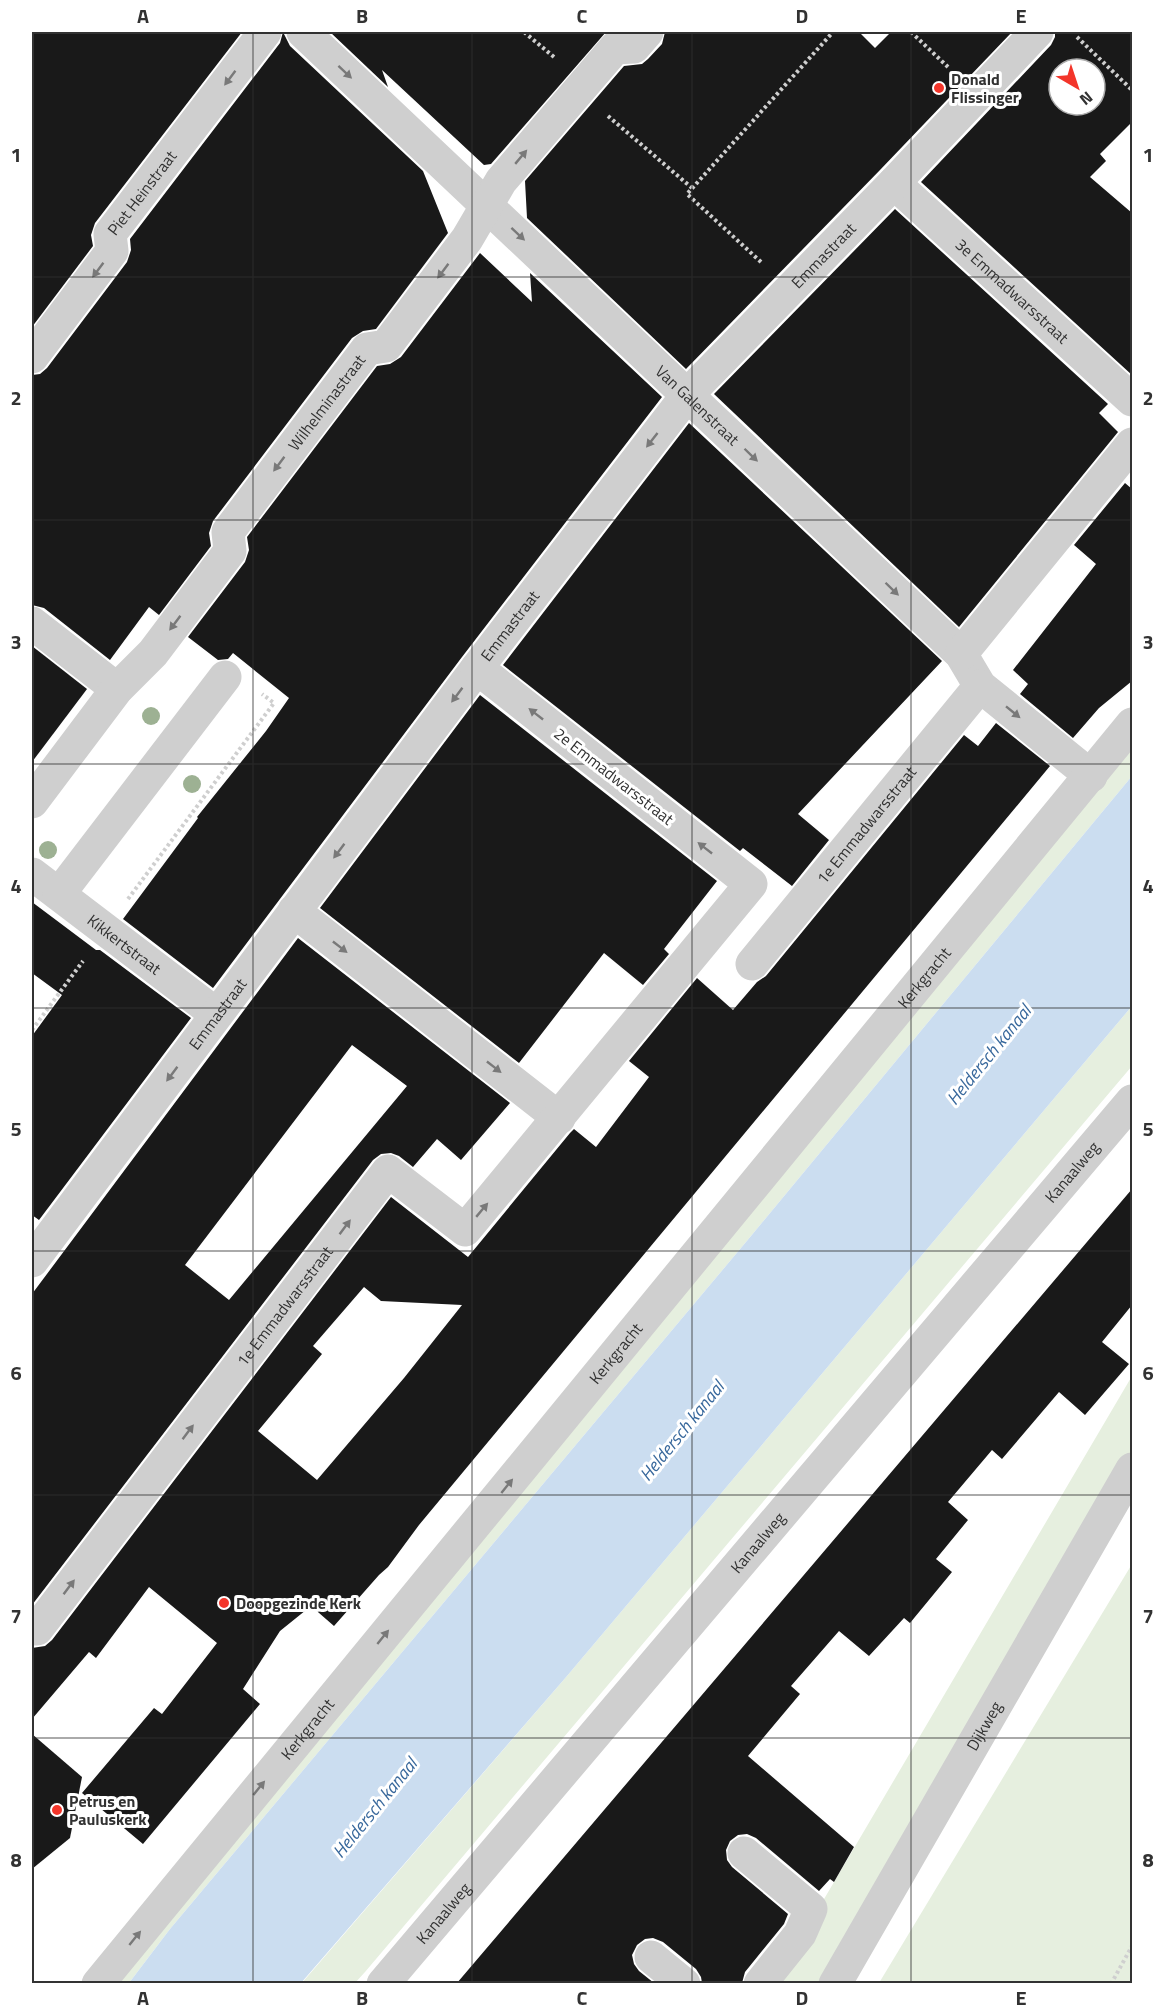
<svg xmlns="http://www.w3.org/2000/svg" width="1164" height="2015" font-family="'Titillium Web',sans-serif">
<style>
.green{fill:#e6efdf}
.water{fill:#cbddf0}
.building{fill:#191919;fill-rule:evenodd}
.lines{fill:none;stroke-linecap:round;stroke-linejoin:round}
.path{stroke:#cfcfcf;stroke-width:4;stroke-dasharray:3 3;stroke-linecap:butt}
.minor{stroke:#cfcfcf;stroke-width:33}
.tree{fill:#9db193}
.oneway{fill:#797979}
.grid{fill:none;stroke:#323232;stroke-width:1.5;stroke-opacity:0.55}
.poi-dot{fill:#f3352a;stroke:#fff;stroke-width:2}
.labels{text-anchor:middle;stroke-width:6;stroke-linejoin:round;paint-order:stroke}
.poi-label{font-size:16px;font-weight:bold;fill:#323232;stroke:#fff;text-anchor:start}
.street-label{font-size:16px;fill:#323232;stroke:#fff}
.water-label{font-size:18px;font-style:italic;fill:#38689c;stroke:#fff}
.neatline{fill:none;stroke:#323232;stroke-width:2}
.grid-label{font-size:20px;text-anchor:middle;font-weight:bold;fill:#323232}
</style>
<rect width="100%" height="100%" fill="#fff"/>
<g class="green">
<path d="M1132 749V776L751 1236 170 1929 129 1983 102 1984Z"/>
<path d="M1132 1006V1066L365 1972 355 1983 301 1984 567 1676Z"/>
<path d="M1132 1376V1455L1051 1582 818 1983 774 1984Z"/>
<path d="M1132 1564V1983H879Z"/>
</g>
<path class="water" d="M1132 776V1006L567 1676 301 1983H129L170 1929 751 1236Z"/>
<g class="building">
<path d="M32 32H242L95 223 91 235 93 246 32 327Z"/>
<path d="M283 32 290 46 423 171 448 233 376 329 363 331 352 338 213 521 209 533 211 546 159 615 149 607 110 660 44 608 32 605V375L40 374 47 368 127 262 131 250 130 239 280 43Z"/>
<path d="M330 32H606L491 164 484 165 382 70 388 87Z"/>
<path d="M665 32H859L875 48 891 32H1012L880 170 686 369 527 218 525 181 624 66 642 64 648 59 662 44Z"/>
<path d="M1055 32H1132V122L1100 154 1106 161 1090 177 1132 213V375L921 182 1051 45 1055 37ZM1059 69H1095V105H1059Z"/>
<path d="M895 209 1108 404 1099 413 1118 432 959 627 714 394Z"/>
<path d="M480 253 532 302 530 273 662 397 462 657 213 988 123 919 198 818 197 817 266 731 289 698 233 653 228 659 218 660 188 637 245 562 249 550 247 537 377 366 390 364 401 357Z"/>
<path d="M689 423 942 661 798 814 829 840 792 886 743 848 740 851 503 665Z"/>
<path d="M1125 483 1132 489V681L1099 708 1073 738 1020 694 1028 684 1013 670 1096 564 1074 545Z"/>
<path d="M32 646 87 689 32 762Z"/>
<path d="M480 695 717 881 664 949 669 954 643 985 604 953 519 1063 320 908Z"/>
<path d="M996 723 1050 766 419 1525 388 1567 379 1575 334 1626 311 1606 280 1631 243 1689 260 1704 143 1844 82 1793 154 1708 162 1714 217 1643 149 1587 96 1658 89 1652 32 1719V1648L45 1646 52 1640 391 1197 468 1257 570 1133 574 1129 596 1147 649 1077 629 1061 697 978 733 1010 757 982 766 976 964 735 978 746ZM364 1287 381 1301 462 1305 404 1378 317 1480 258 1431 322 1354 313 1346Z"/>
<path d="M32 902 96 950H100L191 1018 39 1220 32 1215V1036L62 995 32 973Z"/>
<path d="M298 938 510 1103 461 1160 437 1139 413 1167 399 1156 391 1153 381 1154 373 1160 32 1605V1294ZM352 1045 407 1086 229 1300 185 1265Z"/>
<path d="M1132 1189V1305L1102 1342 1129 1364 1085 1415 1059 1392 1002 1459 992 1450 948 1502 968 1520 936 1559 952 1572 910 1623 904 1618 869 1656 839 1631 791 1686 800 1694 748 1756 854 1847 834 1882 830 1879 819 1891 756 1838 747 1834 738 1835 730 1841 726 1850 727 1860 732 1867 788 1914 784 1924 745 1972 742 1983H702L701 1977 696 1969 663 1942 653 1938 645 1939 637 1945 632 1955 634 1964 639 1971 654 1983H457Z"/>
<path d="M32 1734 82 1777 70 1838 32 1869Z"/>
</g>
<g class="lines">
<g class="path">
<path d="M524 32 554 57"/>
<path d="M911 32 948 67"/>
<path d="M1077 37 1132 90"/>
<path d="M608 116 692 188"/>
<path d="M761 262 687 194 833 32"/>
<path d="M128 899 274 703 262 694"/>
<path d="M32 1030 83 961"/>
<path d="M1111 1984 1132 1946"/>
</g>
<g class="minor">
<path id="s1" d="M303 32 961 654 980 686 1091 776"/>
<path id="s2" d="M894 183 1132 400"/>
<path id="s3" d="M32 357 112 251 110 234 265 32"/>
<path d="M32 623 117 689"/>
<path d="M961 654 1132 444"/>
<path id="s4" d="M32 802 117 689 153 653 230 551 228 532 367 349 386 346 467 239 501 181 615 48 634 47 647 32"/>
<path id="s5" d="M32 874 216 1014"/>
<path d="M59 894 225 677"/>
<path d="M294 911 559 1118"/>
<path id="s6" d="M752 964 980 686"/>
<path id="s7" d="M32 1261 477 668 688 394 894 183 1037 32"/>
<path id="s8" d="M32 1629H37L388 1171 465 1230 751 884 477 668"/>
<path d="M744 1853 811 1909 800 1934 760 1984"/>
<path d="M651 1957 684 1984"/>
<path id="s9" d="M98 1984 1132 724"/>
<path id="s10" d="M383 1984 1132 1101"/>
<path id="s11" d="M835 1984 1132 1469"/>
</g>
</g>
<g class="tree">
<circle cx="151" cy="716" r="9"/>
<circle cx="192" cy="784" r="9"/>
<circle cx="48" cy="850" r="9"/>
</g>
<defs><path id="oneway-solid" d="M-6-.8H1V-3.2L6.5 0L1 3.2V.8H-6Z" transform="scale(1.5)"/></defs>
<g class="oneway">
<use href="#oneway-solid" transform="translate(345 72) rotate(43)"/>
<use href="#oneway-solid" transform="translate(230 78) rotate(127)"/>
<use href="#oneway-solid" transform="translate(521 157) rotate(-50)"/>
<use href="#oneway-solid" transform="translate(518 234) rotate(43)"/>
<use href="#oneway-solid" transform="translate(98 270) rotate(127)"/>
<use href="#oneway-solid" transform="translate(443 271) rotate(127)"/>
<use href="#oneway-solid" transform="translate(652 440) rotate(128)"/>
<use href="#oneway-solid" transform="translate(751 455) rotate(44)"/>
<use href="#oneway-solid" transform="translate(279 464) rotate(127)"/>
<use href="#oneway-solid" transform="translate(892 589) rotate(44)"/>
<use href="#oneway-solid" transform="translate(175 623) rotate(127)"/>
<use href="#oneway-solid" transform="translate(457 695) rotate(127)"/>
<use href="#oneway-solid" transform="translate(1013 712) rotate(39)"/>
<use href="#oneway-solid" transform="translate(536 714) rotate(-142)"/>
<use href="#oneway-solid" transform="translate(705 848) rotate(-142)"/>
<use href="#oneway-solid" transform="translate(339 851) rotate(127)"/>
<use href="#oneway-solid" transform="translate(340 947) rotate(38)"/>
<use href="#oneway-solid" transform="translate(494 1067) rotate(38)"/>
<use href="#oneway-solid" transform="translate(172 1074) rotate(127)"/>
<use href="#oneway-solid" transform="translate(482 1210) rotate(-50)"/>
<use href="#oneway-solid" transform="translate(345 1227) rotate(-53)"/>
<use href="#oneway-solid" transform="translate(188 1432) rotate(-53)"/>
<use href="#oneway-solid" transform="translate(507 1486) rotate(-51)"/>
<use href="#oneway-solid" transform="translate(69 1587) rotate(-53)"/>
<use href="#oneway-solid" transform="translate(383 1637) rotate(-51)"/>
<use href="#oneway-solid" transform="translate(259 1788) rotate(-51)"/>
<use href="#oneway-solid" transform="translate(135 1938) rotate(-51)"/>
</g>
<path class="grid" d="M253 32V1984M472 32V1984M692 32V1984M911 32V1984M32 277H1132M32 520H1132M32 764H1132M32 1008H1132M32 1251H1132M32 1495H1132M32 1738H1132"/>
<g class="poi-dot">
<circle cx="939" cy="88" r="6"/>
<circle cx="224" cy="1603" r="6"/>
<circle cx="57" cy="1810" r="6"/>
</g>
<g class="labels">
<g class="poi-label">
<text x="951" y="85">Donald<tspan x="951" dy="18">Flissinger</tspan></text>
<text x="236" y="1609">Doopgezinde Kerk</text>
<text x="69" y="1807">Petrus en<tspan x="69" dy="18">Pauluskerk</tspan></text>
</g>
<g class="street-label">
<text dy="6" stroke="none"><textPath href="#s3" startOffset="202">Piet Heinstraat</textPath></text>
<text dy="6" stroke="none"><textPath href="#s7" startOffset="1281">Emmastraat</textPath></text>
<text dy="6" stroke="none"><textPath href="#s2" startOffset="160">3e Emmadwarsstraat</textPath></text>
<text dy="6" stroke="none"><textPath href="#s4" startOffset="502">Wilhelminastraat</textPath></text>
<text dy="6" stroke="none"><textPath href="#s1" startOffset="543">Van Galenstraat</textPath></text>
<text dy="6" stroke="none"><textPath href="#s7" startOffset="795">Emmastraat</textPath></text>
<text transform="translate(614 776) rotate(38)" y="6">2e Emmadwarsstraat</text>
<text dy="6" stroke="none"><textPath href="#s6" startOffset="180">1e Emmadwarsstraat</textPath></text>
<text dy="6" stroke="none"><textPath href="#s5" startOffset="116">Kikkertstraat</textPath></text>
<text dy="6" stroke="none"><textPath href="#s9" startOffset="1302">Kerkgracht</textPath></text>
<text dy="6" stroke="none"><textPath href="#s7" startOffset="309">Emmastraat</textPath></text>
<text dy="6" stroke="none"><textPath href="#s10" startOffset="1065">Kanaalweg</textPath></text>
<text dy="6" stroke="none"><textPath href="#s8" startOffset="412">1e Emmadwarsstraat</textPath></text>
<text dy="6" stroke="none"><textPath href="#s9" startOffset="816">Kerkgracht</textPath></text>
<text dy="6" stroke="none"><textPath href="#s10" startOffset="579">Kanaalweg</textPath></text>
<text dy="6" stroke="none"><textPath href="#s11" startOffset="298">Dijkweg</textPath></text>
<text dy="6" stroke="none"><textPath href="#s9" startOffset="330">Kerkgracht</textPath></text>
<text dy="6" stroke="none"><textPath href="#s10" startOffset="93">Kanaalweg</textPath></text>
</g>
<g class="water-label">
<text transform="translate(989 1055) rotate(-51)" y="6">Heldersch kanaal</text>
<text transform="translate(682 1431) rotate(-51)" y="6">Heldersch kanaal</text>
<text transform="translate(375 1808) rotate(-51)" y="6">Heldersch kanaal</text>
</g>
</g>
<rect width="1164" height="2015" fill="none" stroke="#ffffff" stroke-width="66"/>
<g transform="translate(1077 87) rotate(141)"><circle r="28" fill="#ffffff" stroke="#adadad" stroke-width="1.5"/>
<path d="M0-4.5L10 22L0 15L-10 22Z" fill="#f3352a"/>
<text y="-9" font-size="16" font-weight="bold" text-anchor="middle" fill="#323232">N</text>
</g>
<rect x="33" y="33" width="1098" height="1949" class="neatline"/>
<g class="grid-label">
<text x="143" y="23">A</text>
<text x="362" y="23">B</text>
<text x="582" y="23">C</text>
<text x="802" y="23">D</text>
<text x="1021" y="23">E</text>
<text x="16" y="162">1</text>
<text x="1148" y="162">1</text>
<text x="16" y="405">2</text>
<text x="1148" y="405">2</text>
<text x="16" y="649">3</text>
<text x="1148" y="649">3</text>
<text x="16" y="893">4</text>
<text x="1148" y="893">4</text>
<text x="16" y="1136">5</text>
<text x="1148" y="1136">5</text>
<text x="16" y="1380">6</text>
<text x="1148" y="1380">6</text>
<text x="16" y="1623">7</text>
<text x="1148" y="1623">7</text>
<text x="16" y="1867">8</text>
<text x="1148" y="1867">8</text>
<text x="143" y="2005">A</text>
<text x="362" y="2005">B</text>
<text x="582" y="2005">C</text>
<text x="802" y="2005">D</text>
<text x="1021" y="2005">E</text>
</g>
</svg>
